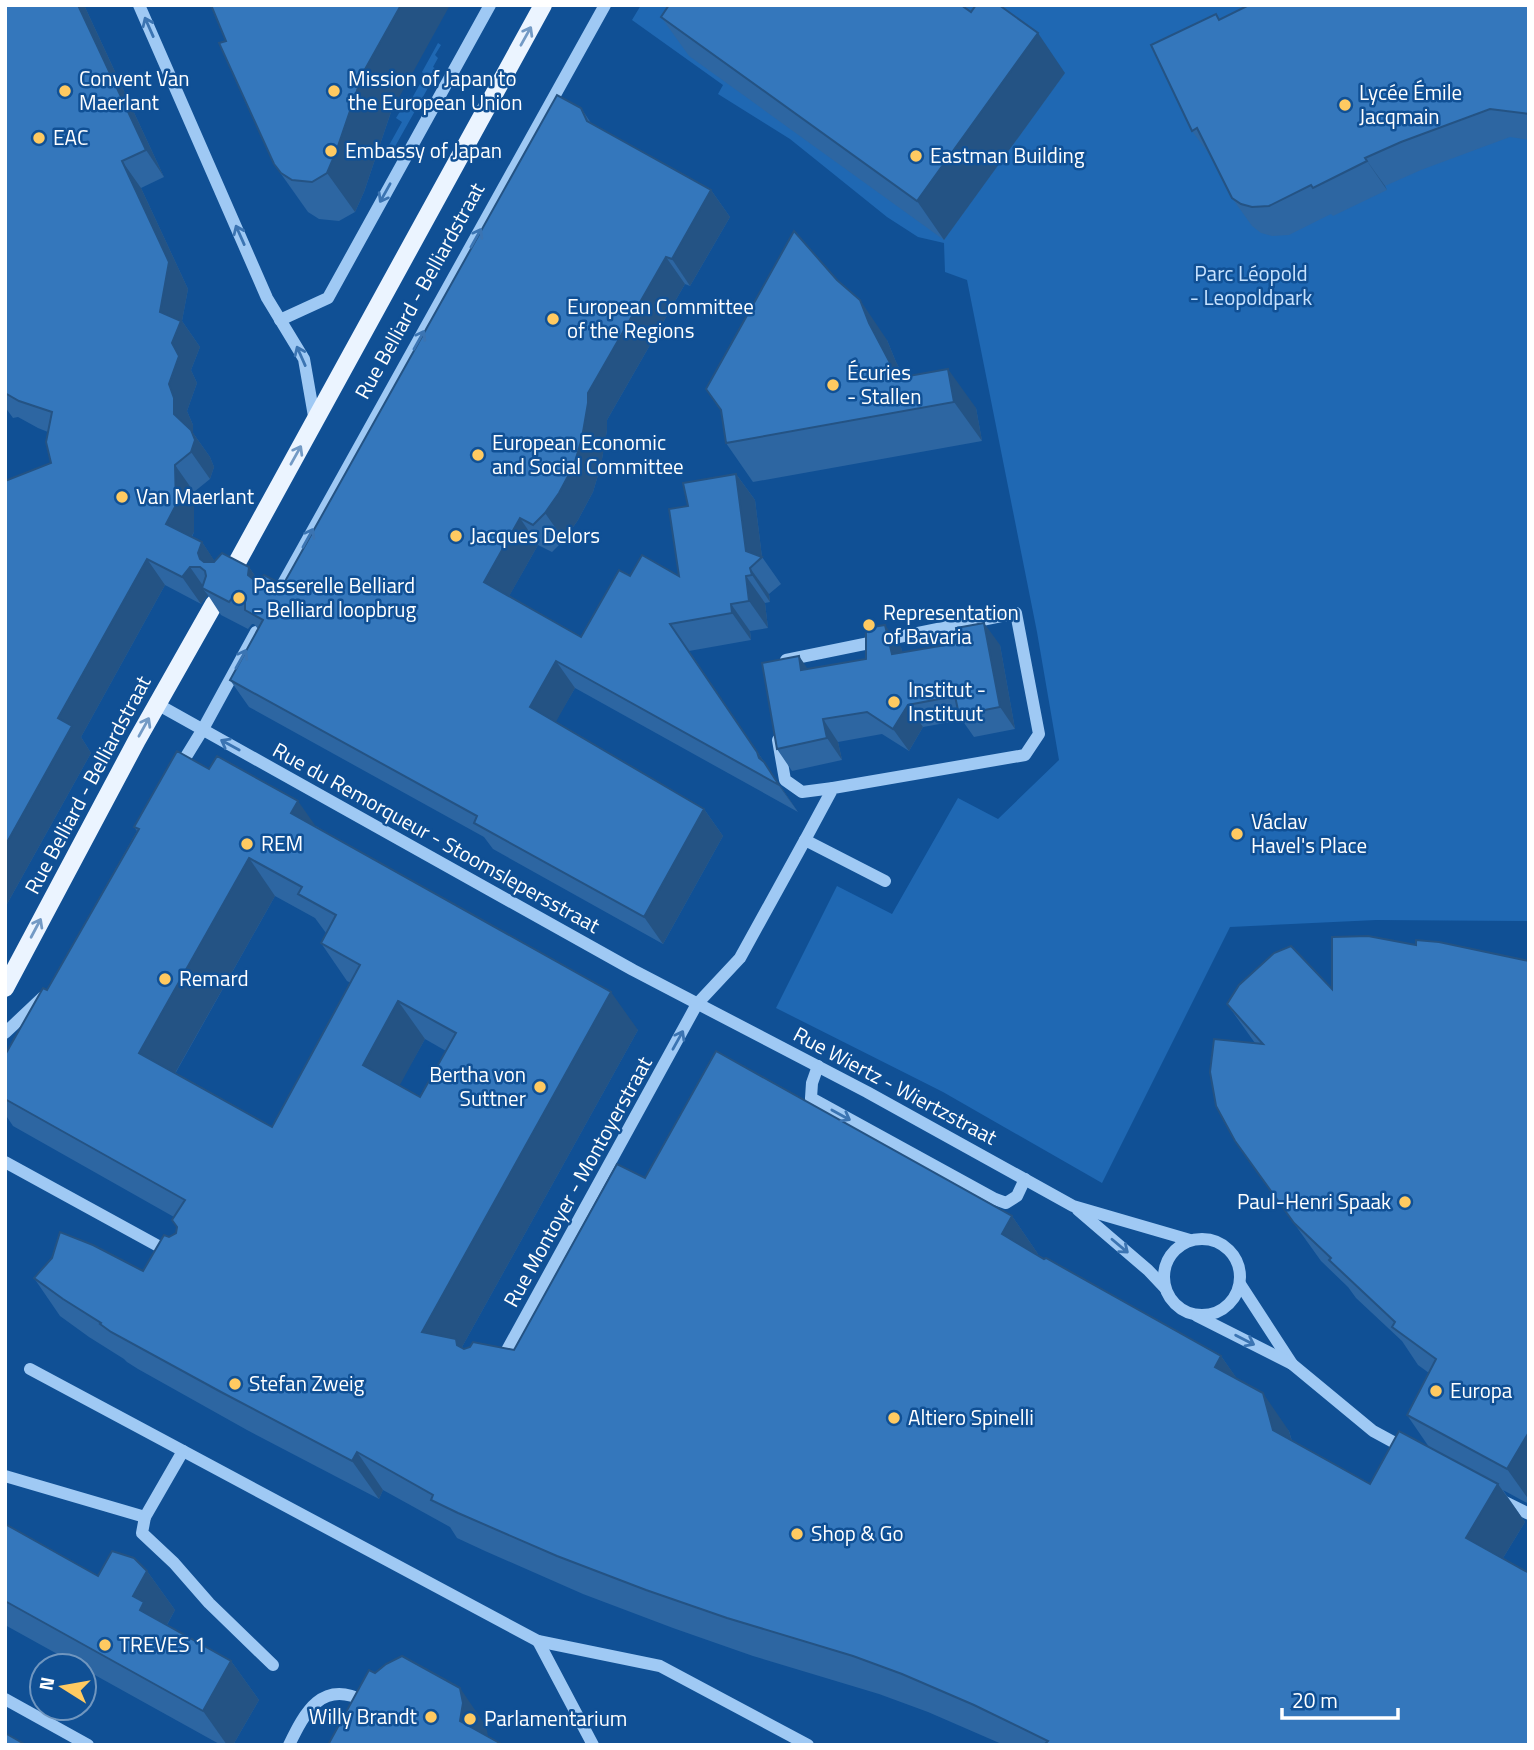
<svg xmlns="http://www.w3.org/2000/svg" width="1534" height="1750" font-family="'Titillium Web',sans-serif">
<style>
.green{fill:#1f68b3}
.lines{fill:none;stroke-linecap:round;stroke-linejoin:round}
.minor{stroke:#9fc9f4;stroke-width:12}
.major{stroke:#ebf4ff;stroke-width:18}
.wall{fill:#2d66a2;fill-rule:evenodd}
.shaded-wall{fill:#245384}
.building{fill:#3477bc;stroke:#245384;stroke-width:2;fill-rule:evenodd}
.oneway{stroke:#3b74b2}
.oneway2{stroke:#739ac5}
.poi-dot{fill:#ffca61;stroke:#105095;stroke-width:2.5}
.labels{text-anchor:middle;stroke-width:5;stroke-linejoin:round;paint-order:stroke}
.poi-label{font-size:21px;fill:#fff;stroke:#105095;text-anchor:start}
.park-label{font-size:21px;fill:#c7e2fe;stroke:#105095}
.street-label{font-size:21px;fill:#fff;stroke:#105095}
</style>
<rect width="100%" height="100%" fill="#105095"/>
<g class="green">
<path d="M641 5H1529V921L1376 920 1230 927 1102 1183 943 1092 776 1008 837 886 892 914 958 798 998 819 1059 760 1037 632 967 280 945 272 944 243 918 237 887 217 790 139 718 94 723 85 632 20Z"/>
<path d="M438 43 441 45 435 55 438 58 433 67 438 70 388 159 383 156 402 122 396 118 408 99 411 100 425 75 422 72Z"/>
</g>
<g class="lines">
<g class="minor">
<path d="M139 5 267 298 304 359 315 422"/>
<path d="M280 320 328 298 490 5"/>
<path d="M275 598 605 5"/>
<path d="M786 660 1016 613 1039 734 1025 755 833 788 805 840"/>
<path d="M157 704 633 970 867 1092 1073 1206 1190 1240"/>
<path d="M778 740 785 780 802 792 833 788"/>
<path d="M179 768 203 729 256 632"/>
<path d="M5 1033 43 997"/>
<path d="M818 1066 812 1083 811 1098 995 1199 1006 1203 1017 1196 1025 1179"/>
<path d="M5 1162 171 1253"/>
<path d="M1078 1210 1148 1270 1165 1288"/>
<circle cx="1202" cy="1277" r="38"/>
<path d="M1240 1284 1292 1364"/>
<path d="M1197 1316 1292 1364 1373 1431 1408 1450"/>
<path d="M500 1363 697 1004 740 958 805 840 885 881"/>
<path d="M30 1369 538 1641 660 1666 808 1745"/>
<path d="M5 1476 145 1517 142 1533 174 1563 209 1603 273 1665"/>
<path d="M1501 1500 1529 1514"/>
<path d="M145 1517 183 1451"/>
<path d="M538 1641 593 1745"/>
<path d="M5 1699 88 1745"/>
<path d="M289 1745C305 1712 322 1679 364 1701"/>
</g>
<g class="major">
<path d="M228 579 543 5"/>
<path d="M5 988 137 740 214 604"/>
</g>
</g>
<g class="wall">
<path d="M5 5H84L164 177 141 188 188 289 182 321 200 347 191 370 197 383 187 411 193 425V433L210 457 214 467 210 479 194 492V532L192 537 202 542 215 562 249 567 257 579 283 585 581 108 591 123 711 190 730 217 690 286 685 284 607 420V430L601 465 593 492 578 520 564 540 552 552 538 545 509 596 581 637 630 576H679L688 506 736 474 755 500 762 557 781 584 769 594 770 602 765 603 768 628 750 631 751 640 689 651 798 812 575 688 555 722 704 809 723 836 663 944 493 849 484 837 249 707 230 680 258 629 254 624H252L248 629 221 615 208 595 201 604 165 585 81 737 91 753 7 904H5V481L51 463 48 432 38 428 18 417 13 418 5 407Z"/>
<path d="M1529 5V140L1510 137 1421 170 1385 186 1387 190 1333 216 1331 214 1289 235 1272 236 1261 233 1252 226 1232 198 1213 159 1192 131 1220 20Z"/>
<path d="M661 17 1065 73 944 240 689 56Z"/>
<path d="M226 41 391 112 364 192 355 212 339 221 319 219 308 212 274 164Z"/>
<path d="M887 340 896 362 904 377 976 408 982 441 753 482 726 443 721 411 706 389Z"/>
<path d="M1000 645 1015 729 974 737 962 720 923 727 909 751 882 734 838 742 842 760 792 771 777 749 808 669 866 659 901 647 902 653Z"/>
<path d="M316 826 638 1030 462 1347 463 1348 514 1350 645 1178 1012 1216 1038 1254V1255L1221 1356 1237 1379 1289 1431 1292 1441 1370 1484 1429 1447 1407 1415 1429 1373 1418 1365 1402 1341 1356 1298 1348 1287 1321 1261 1235 1141 1255 1043 1227 1004 1332 989 1416 945 1529 961V1504L1503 1490 1525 1522 1503 1558 1529 1745H1004L928 1712 879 1694 753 1656 673 1628 583 1594 485 1551 457 1538 450 1527 383 1490 379 1499 247 1430 138 1369 127 1362 124 1359 89 1337 60 1316 34 1278 143 1271 169 1237 176 1233 177 1227 174 1217 13 1126 5 1114V1055L47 990 137 831 134 827ZM275 896 315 918 326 933 321 943 347 981 351 983 272 1127 175 1074ZM425 1039 446 1051 420 1097 399 1085Z"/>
<path d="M5 1524 98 1576 147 1571 175 1610 167 1625 231 1661 259 1700 233 1745H221L84 1669V1666H79L5 1625Z"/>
</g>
<g class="shaded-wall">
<path d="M78 5H84L164 177 146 150Z"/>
<path d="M401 5H450L391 112 364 192 355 212 327 173 363 73Z"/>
<path d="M1038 33 1065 73 944 240 917 201Z"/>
<path d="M1365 158 1385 186 1387 190 1367 161Z"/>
<path d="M122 161 141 188 188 289 182 321 200 347 191 370 197 383 187 411 193 425V433L210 457 214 467 210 479 191 452 174 414 169 384 160 312Z"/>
<path d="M711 190 730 217 690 286 672 259Z"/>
<path d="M666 257 685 284 607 420V430L601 465 593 492 578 520 564 540 545 513 588 393Z"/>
<path d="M860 300 887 340 896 362 921 408 898 378 869 323Z"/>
<path d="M948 369 976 408 982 441 954 402Z"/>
<path d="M175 465 194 492V532L184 550 166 524Z"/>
<path d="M736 474 755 500 762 557 746 551Z"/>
<path d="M520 518 538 545 502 609 484 582Z"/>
<path d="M202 542 220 569 217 580 200 559 198 553Z"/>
<path d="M147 559 165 585 81 737 91 753 7 904 5 902V846L58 718Z"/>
<path d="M190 567 206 590 202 588 208 595 201 604 182 577Z"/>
<path d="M249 567 267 594 248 575Z"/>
<path d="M750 568 769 594 770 602 752 575Z"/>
<path d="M746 576 765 603 768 628 749 601Z"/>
<path d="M731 604 750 631 751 640 732 613Z"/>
<path d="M984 623 1000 645 1015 729 1000 707Z"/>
<path d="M670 624 689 651 798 812 759 758Z"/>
<path d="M885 625 901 647 908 676 892 654Z"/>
<path d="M799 656 814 678 801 670Z"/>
<path d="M556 661 575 688 549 734 530 707Z"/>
<path d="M908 705 923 727 909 751 893 729Z"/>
<path d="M823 719 838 742 842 760 827 738Z"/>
<path d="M298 801 324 838 291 813Z"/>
<path d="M704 809 723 836 663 944 644 917Z"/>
<path d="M249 858 275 896 165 1091 139 1053Z"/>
<path d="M611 992 638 1030 462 1347 483 1377 422 1332Z"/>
<path d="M398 1001 425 1039 390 1103 363 1065Z"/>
<path d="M1012 1216 1038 1254 1028 1272 1002 1234Z"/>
<path d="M1221 1356 1247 1393 1215 1367Z"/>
<path d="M1263 1393 1289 1431 1299 1468 1273 1430Z"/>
<path d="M1529 1432V1500L1507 1469Z"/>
<path d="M357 1452 383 1490 379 1499 352 1461Z"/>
<path d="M1498 1484 1525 1522 1492 1576 1466 1538Z"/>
<path d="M147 1571 175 1610 164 1630 140 1610 133 1596Z"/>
<path d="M231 1661 259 1700 233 1745H227L203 1711Z"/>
<path d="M460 1688 486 1726 489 1741 460 1721Z"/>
</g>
<g class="building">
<path d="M5 5H78L146 150 122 161 169 262 160 312 181 321 172 343 179 356 169 384 174 398V414L191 430 195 440 191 452 175 465 176 505 166 524 202 542 198 553 200 559 204 562H214L222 553 249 567 248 575 253 579H260L264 575 283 585 557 95 581 108 587 121 711 190 672 259 666 257 588 393V403L582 438 574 465 559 493 545 513 533 525 520 518 484 582 581 637 619 570 630 576 642 555 679 576 669 509 688 506 683 483 736 474 746 551 762 557 750 568 752 575 746 576 749 601 731 604 732 613 670 624 757 752 759 758 764 762 779 785 556 661 530 707 704 809 644 917 474 823 477 816 230 680 263 620 245 610V601L241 597H233L229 602 202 588 206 576 205 571 200 567H190L182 577 147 559 58 718 72 726 5 846V481L51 463 46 442 52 412 19 401 5 393Z"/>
<path d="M211 5H401L363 73 336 152 327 173 312 182 292 180 281 173 274 164 219 43 226 41Z"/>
<path d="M669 5H961L971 12 976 5H999L1038 33 917 201 661 17Z"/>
<path d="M1249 5H1529V114L1490 109 1401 142 1365 158 1367 161 1313 188 1311 185 1269 206 1252 207 1241 204 1232 198 1197 128 1192 131 1151 45 1216 14 1219 20Z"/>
<path d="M794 231 837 280 860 300 869 323 898 378 948 369 954 402 726 443 721 410 706 389Z"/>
<path d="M984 623 1000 707 959 715 955 696 908 705 893 729 867 712 823 719 827 738 777 749 762 663 799 656 801 670 866 659V628L885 625 892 654 958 643 956 628Z"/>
<path d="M177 751 209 769 217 756 298 801 291 813 611 992 422 1332 456 1339 457 1345 464 1349 470 1347 473 1342 514 1350 617 1164 645 1178 716 1051 1012 1216 1002 1234 1044 1259 1046 1258 1221 1356 1215 1367 1263 1393 1273 1430 1370 1484 1399 1431 1498 1484 1466 1538 1529 1573V1745H1044L1048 1741 974 1705 902 1674 853 1656 727 1618 646 1590 557 1556 458 1513 431 1500 433 1495 357 1452 352 1461 221 1392 111 1332 100 1324 101 1323 63 1299 34 1278 52 1258 60 1232 93 1245 143 1271 164 1235 169 1237 176 1233 177 1227 172 1220 185 1200 5 1099V1055L43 988 47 990 139 829 134 827ZM249 858 302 887 298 894 336 915 321 943 360 965 272 1127 139 1053ZM398 1001 456 1033 420 1097 363 1065Z"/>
<path d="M1368 936 1416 945V940L1439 942 1529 961V1432L1507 1469 1407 1415 1436 1359 1392 1327 1395 1322 1329 1260 1331 1258 1294 1223 1235 1141 1216 1106 1210 1072 1214 1039 1263 1044 1227 1004 1239 985 1274 953 1291 946 1332 989V937Z"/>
<path d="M5 1524 98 1576 112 1551 134 1558 147 1571 133 1596 144 1602 140 1610 231 1661 203 1711 5 1601Z"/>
<path d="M402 1656 460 1688 463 1703 460 1721 503 1745H328L369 1670 375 1673 386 1664Z"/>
<path d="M5 1733 26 1745H5Z"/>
</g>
<defs><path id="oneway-shaft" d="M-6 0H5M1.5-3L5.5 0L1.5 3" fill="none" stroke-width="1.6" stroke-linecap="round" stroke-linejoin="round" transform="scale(1.75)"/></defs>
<g class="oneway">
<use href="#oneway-shaft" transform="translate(149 27) rotate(-114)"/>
<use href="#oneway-shaft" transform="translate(385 193) rotate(119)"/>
<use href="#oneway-shaft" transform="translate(240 235) rotate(-114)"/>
<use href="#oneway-shaft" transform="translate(476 238) rotate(-61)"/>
<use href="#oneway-shaft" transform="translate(419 340) rotate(-61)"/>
<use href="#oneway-shaft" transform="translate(301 356) rotate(-114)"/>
<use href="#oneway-shaft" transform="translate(308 538) rotate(-61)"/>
<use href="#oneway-shaft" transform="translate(241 659) rotate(-61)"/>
<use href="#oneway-shaft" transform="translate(230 745) rotate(-151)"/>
<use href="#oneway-shaft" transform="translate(678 1040) rotate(-61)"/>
<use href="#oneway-shaft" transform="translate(841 1115) rotate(29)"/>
<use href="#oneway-shaft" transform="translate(1120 1246) rotate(40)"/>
<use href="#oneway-shaft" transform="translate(1245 1340) rotate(27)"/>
</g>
<g class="oneway2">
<use href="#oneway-shaft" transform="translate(526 36) rotate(-61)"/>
<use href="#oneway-shaft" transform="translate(296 455) rotate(-61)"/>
<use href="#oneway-shaft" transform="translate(144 727) rotate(-61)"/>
<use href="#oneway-shaft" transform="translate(36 928) rotate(-62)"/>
</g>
<g class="poi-dot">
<circle cx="65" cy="91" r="7"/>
<circle cx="334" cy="91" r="7"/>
<circle cx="1345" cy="105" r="7"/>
<circle cx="39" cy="138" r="7"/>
<circle cx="331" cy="151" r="7"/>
<circle cx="916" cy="156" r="7"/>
<circle cx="553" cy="319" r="7"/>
<circle cx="833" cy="385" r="7"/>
<circle cx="478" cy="455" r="7"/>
<circle cx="122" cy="497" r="7"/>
<circle cx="456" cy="536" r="7"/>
<circle cx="239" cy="598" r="7"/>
<circle cx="869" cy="625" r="7"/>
<circle cx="894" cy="702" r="7"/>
<circle cx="1237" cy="834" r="7"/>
<circle cx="247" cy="844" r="7"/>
<circle cx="165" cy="979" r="7"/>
<circle cx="540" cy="1087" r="7"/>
<circle cx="1405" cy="1202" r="7"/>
<circle cx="235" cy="1384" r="7"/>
<circle cx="1436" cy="1391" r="7"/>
<circle cx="894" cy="1418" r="7"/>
<circle cx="797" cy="1534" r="7"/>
<circle cx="105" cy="1645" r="7"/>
<circle cx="431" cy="1717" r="7"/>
<circle cx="470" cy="1719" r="7"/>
</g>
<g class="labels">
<g class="poi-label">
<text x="79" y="86">Convent Van<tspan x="79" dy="24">Maerlant</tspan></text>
<text x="348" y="86">Mission of Japan to<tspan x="348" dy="24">the European Union</tspan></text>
<text x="1359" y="100">Lycée Émile<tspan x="1359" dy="24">Jacqmain</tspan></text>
<text x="53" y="145">EAC</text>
<text x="345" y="158">Embassy of Japan</text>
<text x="930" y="163">Eastman Building</text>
<text x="567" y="314">European Committee<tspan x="567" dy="24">of the Regions</tspan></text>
<text x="847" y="380">Écuries<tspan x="847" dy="24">- Stallen</tspan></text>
<text x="492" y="450">European Economic<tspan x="492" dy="24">and Social Committee</tspan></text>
<text x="136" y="504">Van Maerlant</text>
<text x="470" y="543">Jacques Delors</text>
<text x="253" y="593">Passerelle Belliard<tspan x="253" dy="24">- Belliard loopbrug</tspan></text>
<text x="883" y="620">Representation<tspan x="883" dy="24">of Bavaria</tspan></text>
<text x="908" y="697">Institut -<tspan x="908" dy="24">Instituut</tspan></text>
<text x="1251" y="829">Václav<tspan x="1251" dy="24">Havel's Place</tspan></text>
<text x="261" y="851">REM</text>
<text x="179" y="986">Remard</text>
<text x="526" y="1082" text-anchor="end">Bertha von<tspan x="526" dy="24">Suttner</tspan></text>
<text x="1391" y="1209" text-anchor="end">Paul-Henri Spaak</text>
<text x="249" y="1391">Stefan Zweig</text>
<text x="1450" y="1398">Europa</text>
<text x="908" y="1425">Altiero Spinelli</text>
<text x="811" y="1541">Shop &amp; Go</text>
<text x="119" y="1652">TREVES 1</text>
<text x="417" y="1724" text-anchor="end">Willy Brandt</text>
<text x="484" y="1726">Parlamentarium</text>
</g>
<g class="park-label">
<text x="1251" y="281">Parc Léopold<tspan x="1251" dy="24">- Leopoldpark</tspan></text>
</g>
<g class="street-label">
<text transform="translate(420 291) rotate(-61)" y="7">Rue Belliard - Belliardstraat</text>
<text transform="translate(88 785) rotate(-62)" y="7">Rue Belliard - Belliardstraat</text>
<text transform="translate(436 838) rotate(29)" y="7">Rue du Remorqueur - Stoomslepersstraat</text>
<text transform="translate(895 1086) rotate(28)" y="7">Rue Wiertz - Wiertzstraat</text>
<text transform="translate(578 1182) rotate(-61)" y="7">Rue Montoyer - Montoyerstraat</text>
</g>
</g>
<rect width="1534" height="1750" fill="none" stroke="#ffffff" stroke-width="14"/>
<g transform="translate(63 1687) rotate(281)"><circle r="33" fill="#105095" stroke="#7096bf" stroke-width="2"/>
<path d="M0-5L12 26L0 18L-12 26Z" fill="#ffca61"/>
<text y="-10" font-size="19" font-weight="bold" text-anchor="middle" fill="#ffffff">N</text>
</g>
<path d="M1282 1708v10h116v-10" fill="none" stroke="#ffffff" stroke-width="3.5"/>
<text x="1292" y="1708" font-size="21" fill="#ffffff" stroke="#105095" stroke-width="5" paint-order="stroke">20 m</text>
</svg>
